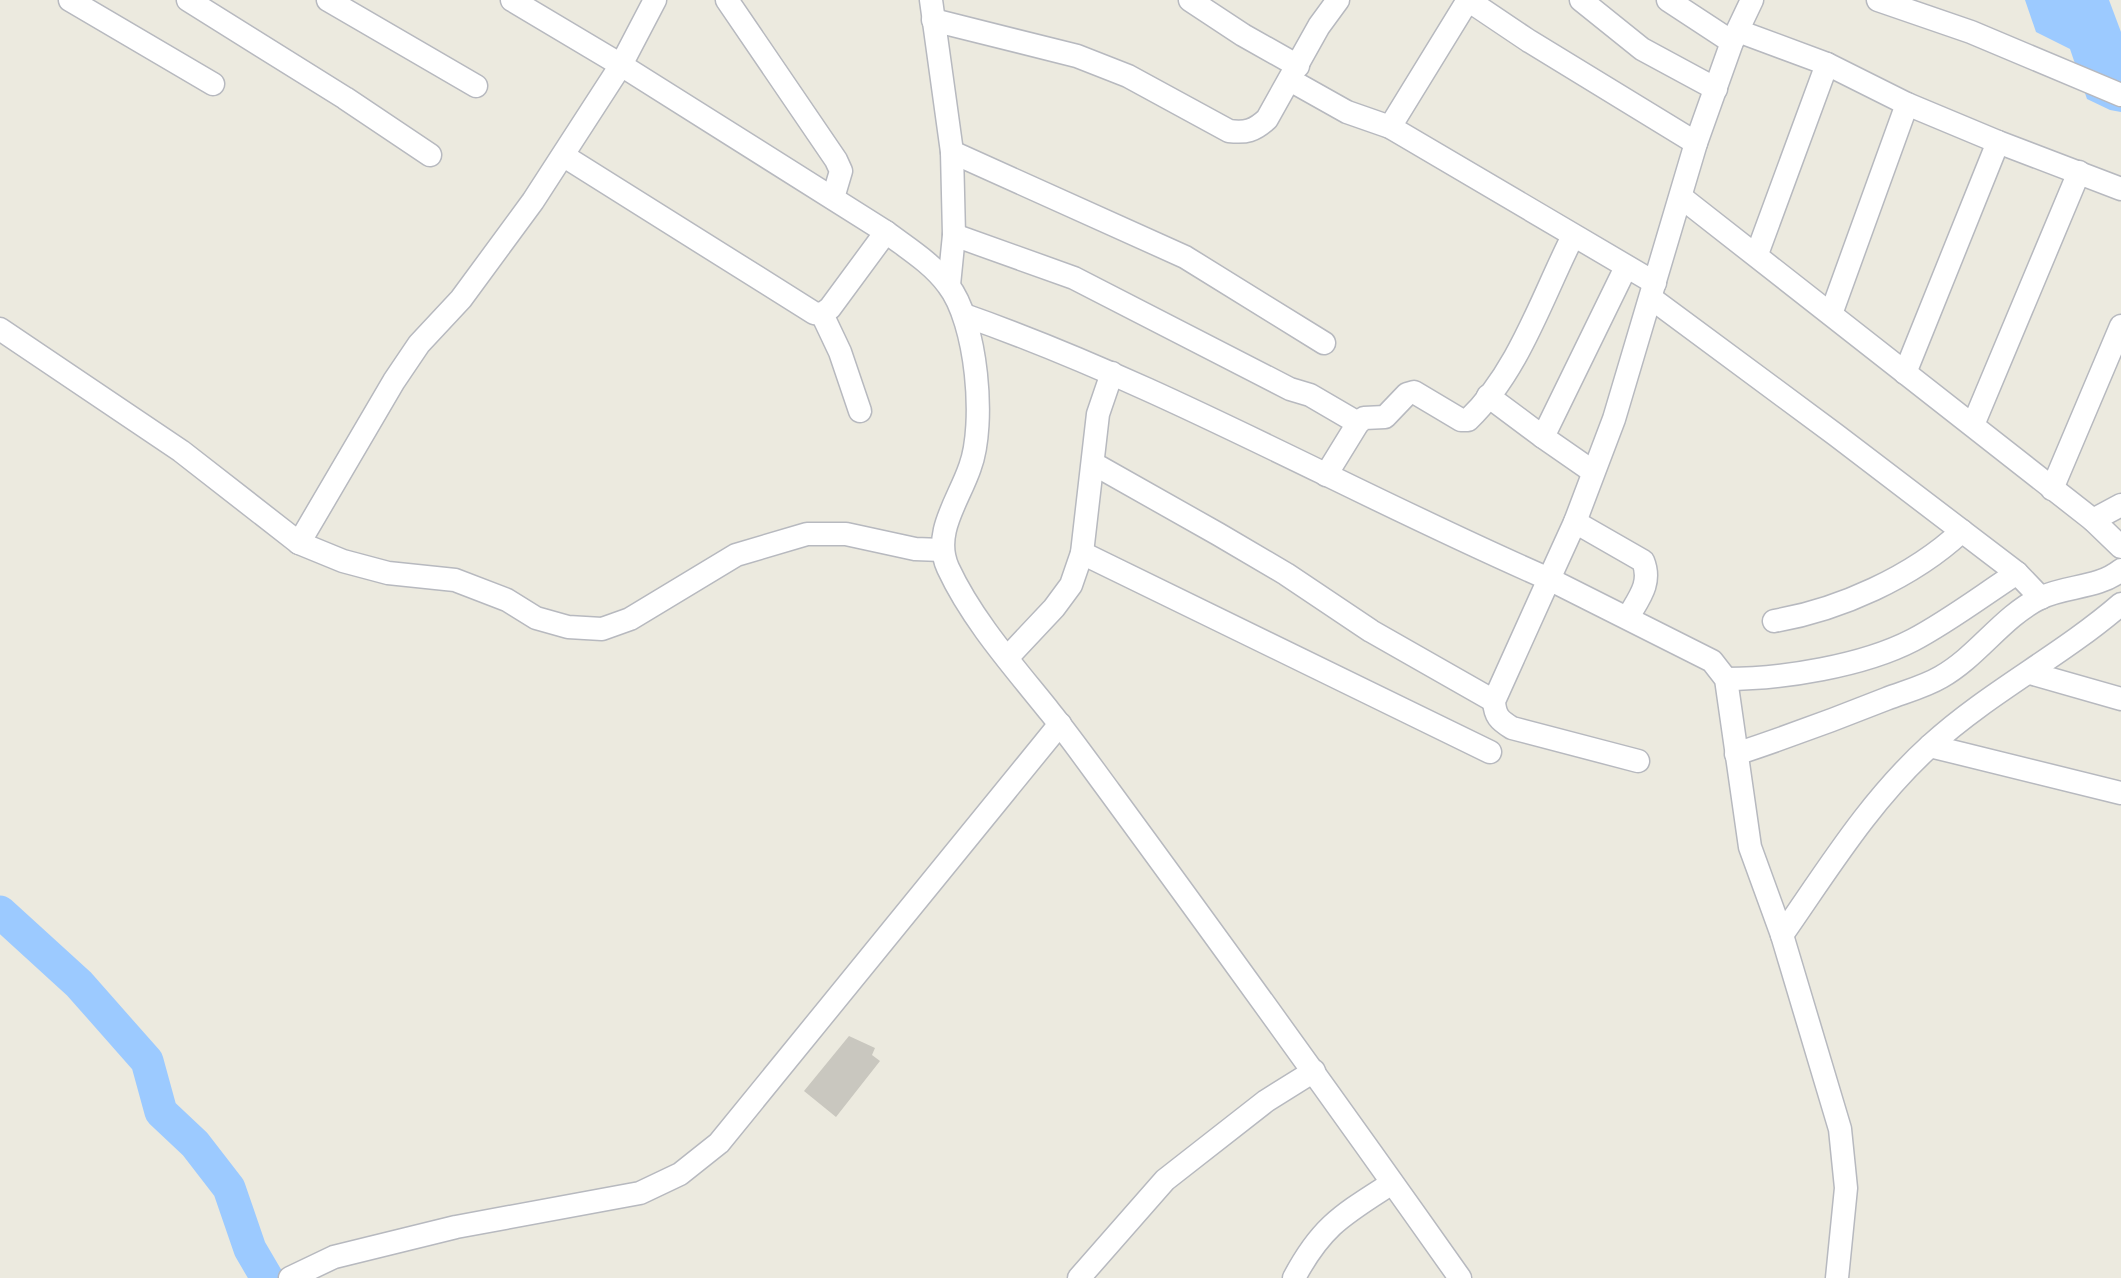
<svg xmlns="http://www.w3.org/2000/svg" width="2121" height="1278" font-family="'PT Sans',sans-serif">
<style>
.water{fill:#9ccaff}
.lines{fill:none;stroke-linecap:round;stroke-linejoin:round}
.river{stroke:#9ccaff;stroke-width:33}
.building{fill:#c9c7bf}
.minor-casing{stroke:#b7b9bf;stroke-width:25}
.minor{stroke:#fff;stroke-width:22}
</style>
<rect width="100%" height="100%" fill="#eceadf"/>
<path class="water" d="M2025 0H2109L2121 32V112L2110 110 2087 99 2070 49 2036 32Z"/>
<g class="lines">
<path class="river" d="M0 912 79 984 147 1061 161 1112 195 1144 229 1188 250 1249 267 1278"/>
</g>
<path class="building" d="M849 1036 875 1048 872 1055 880 1061 836 1117 804 1091Z"/>
<g class="lines">
<g class="minor-casing">
<g id="minor">
<path d="M70 0 213 84"/>
<path d="M188 0 345 98 430 155"/>
<path d="M328 0 476 86"/>
<path d="M512 0 621 65 886 232C907 248 932 263 948 285 977 322 986 424 970 467 959 500 932 533 948 568 972 620 1014 667 1050 712 1071 738 1090 765 1110 792 1228 953 1345 1115 1460 1278"/>
<path d="M727 0 836 160 841 171 833 198"/>
<path d="M931 0 952 152 954 235 949 285"/>
<path d="M1190 0 1243 35 1298 66"/>
<path d="M1581 0 1642 49 1716 89"/>
<path d="M1668 0 1732 42"/>
<path d="M1878 0 1971 32 2121 95"/>
<path d="M933 20 1077 56 1128 76 1229 131C1246 133 1254 131 1267 119L1319 26 1338 0"/>
<path d="M1738 31 1827 64 1907 104 1998 142 2121 189"/>
<path d="M1290 80 1347 112 1390 127 1655 283"/>
<path d="M1390 127 1468 0 1529 41 1696 143"/>
<path d="M952 152 1185 257 1324 343"/>
<path d="M564 156 814 313 822 314 830 308 886 232"/>
<path d="M1681 197 2093 520 2121 547"/>
<path d="M954 235 1074 278 1290 389 1310 395 1358 423"/>
<path d="M1757 254 1827 64"/>
<path d="M1651 298 1836 435 2017 573 2041 598"/>
<path d="M822 314 840 352 860 411"/>
<path d="M1831 314 1907 104"/>
<path d="M964 315C1166 386 1353 494 1549 579L1575 522 1614 419 1696 143 1732 42 1752 0"/>
<path d="M0 329 181 451 299 543 343 561 388 573 455 580 507 600 536 618 568 627 602 629 630 619 736 555 807 534H846L915 549 942 550"/>
<path d="M1905 373 1998 142"/>
<path d="M1488 396 1543 437 1626 267"/>
<path d="M1973 425 2079 172"/>
<path d="M1543 437 1592 471"/>
<path d="M1094 464 1218 534 1286 574 1371 631 1494 701"/>
<path d="M1326 475 1358 423 1364 418 1385 417 1407 394 1414 392 1461 420H1468C1519 371 1542 297 1573 236"/>
<path d="M2052 489 2121 326"/>
<path d="M2093 520 2121 505"/>
<path d="M1575 522 1643 561C1652 583 1639 598 1628 617"/>
<path d="M299 543 394 381 419 344 461 299 533 201 621 65 655 0"/>
<path d="M1082 553 1490 752"/>
<path d="M1774 621C1839 610 1913 577 1962 531"/>
<path d="M1007 658 1054 608 1071 585 1082 553 1098 414 1112 373"/>
<path d="M2030 673 2121 699"/>
<path d="M1726 679C1782 679 1863 666 1913 640 1949 621 1983 595 2017 573"/>
<path d="M1930 746 2121 793"/>
<path d="M1736 754C1787 737 1836 719 1886 699 1904 692 1924 687 1941 677 1978 656 2002 617 2040 598 2067 585 2097 589 2121 570"/>
<path d="M1638 761 1512 728C1499 720 1495 716 1494 701L1549 579 1712 661 1726 679 1750 847 1782 935 1840 1129 1846 1188 1837 1278"/>
<path d="M1782 935C1828 869 1870 800 1931 745 1989 692 2061 656 2121 604"/>
<path d="M290 1278 334 1257 456 1227 640 1193 680 1174 719 1143 1060 724"/>
<path d="M1079 1278 1165 1180 1266 1101 1314 1071"/>
<path d="M1294 1278C1322 1225 1344 1214 1392 1183"/>
</g>
</g>
<use href="#minor" class="minor"/>
</g>
</svg>
